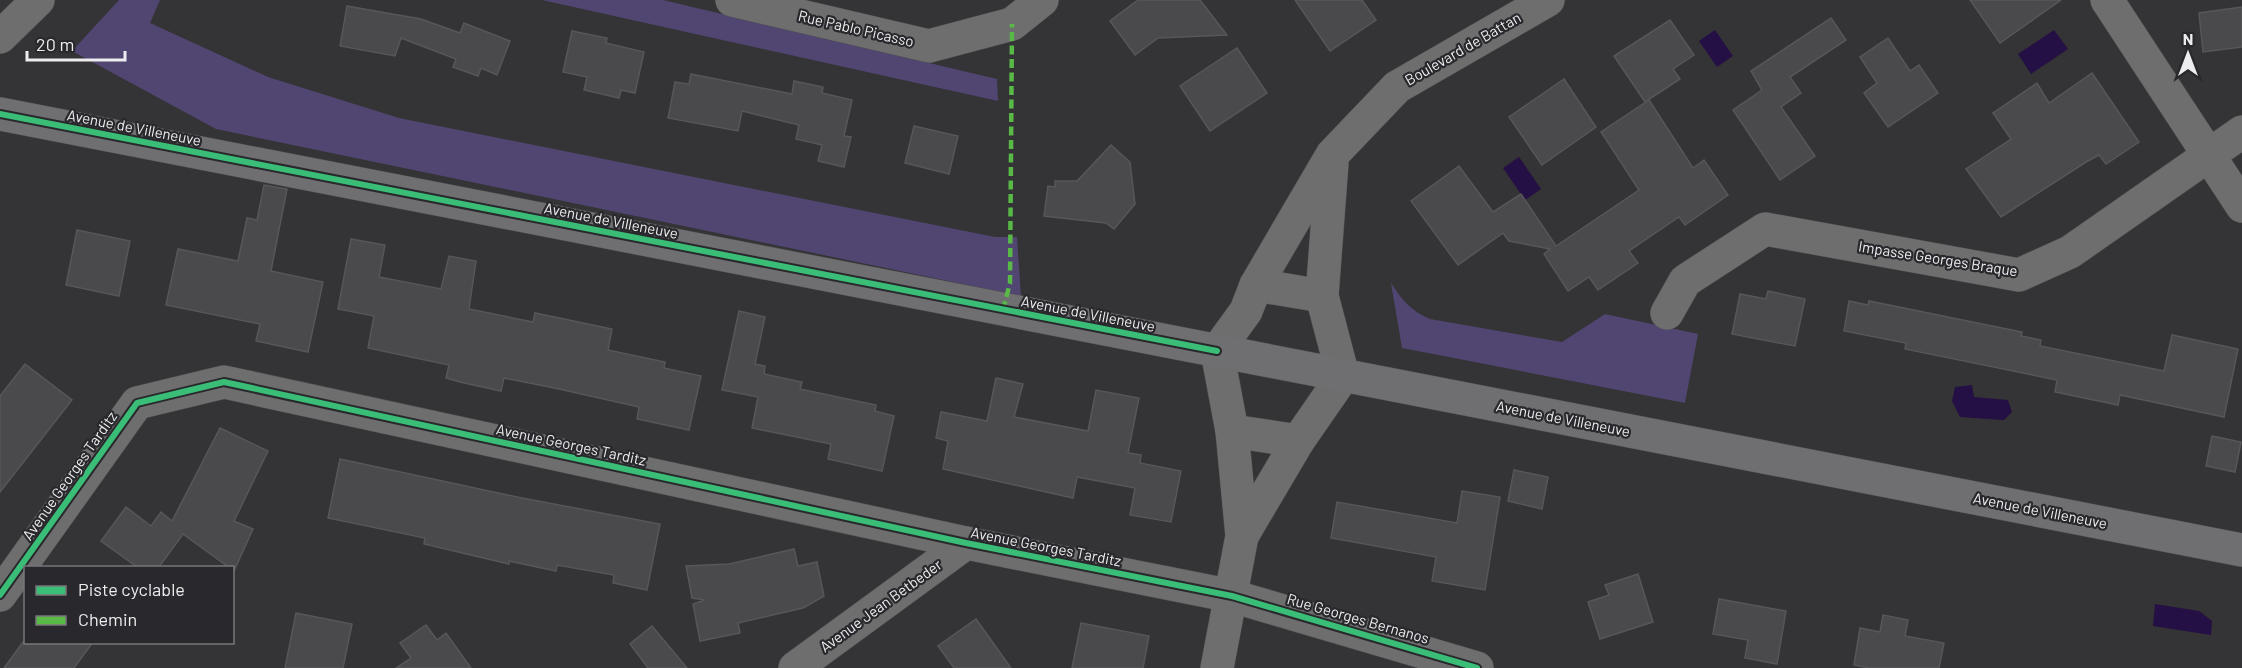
<svg xmlns="http://www.w3.org/2000/svg" width="2242" height="668" font-family="Barlow,sans-serif">
<style>
.green{fill:#514671}
.water{fill:#241044}
.building{fill:#4a494b;stroke:#575658;stroke-width:1.5}
.lines{fill:none;stroke-linecap:round;stroke-linejoin:round}
.minor-casing{stroke:#525153;stroke-width:34}
.major-casing{stroke:#525153;stroke-width:34}
.minor{stroke:#6e6e6e;stroke-width:33}
.major{stroke:#6f6e70;stroke-width:33}
.quiet{stroke:#58b947;stroke-width:4.5;stroke-dasharray:9 4.5;stroke-linecap:butt}
.cycleway-casing{stroke:#29282c;stroke-width:10}
.cycleway{stroke:#3abd76;stroke-width:6}
.labels{text-anchor:middle;stroke-width:4.5;stroke-linejoin:round;paint-order:stroke}
.street-label{font-size:15px;fill:#edecef;stroke:#29282c}
</style>
<rect width="100%" height="100%" fill="#343335"/>
<g class="green">
<path d="M119 0H160L150 23 268 77 399 118 995 237H1017L1021 296 216 129 72 51Z"/>
<path d="M542 0H663L997 79 998 101Z"/>
<path d="M1391 283C1402 300 1411 311 1430 319L1562 342 1605 314 1698 334 1685 403 1402 348Z"/>
</g>
<g class="water">
<path d="M1715 30 1733 56 1717 67 1699 41Z"/>
<path d="M2054 30 2068 49 2031 74 2018 54Z"/>
<path d="M1519 157 1541 189 1525 200 1503 168Z"/>
<path d="M1972 385 1974 397 2008 400 2012 412 2004 420 1960 417 1952 401 1955 387Z"/>
<path d="M2155 604 2199 611 2212 621 2211 635 2153 626Z"/>
</g>
<g class="building">
<path d="M1138 0H1200L1227 35 1158 38 1135 55 1110 21Z"/>
<path d="M1295 0H1362L1376 20 1330 51Z"/>
<path d="M1970 0H2061L2000 43Z"/>
<path d="M347 6 421 19 460 33 464 23 510 41 497 75 481 68 478 76 453 67 456 59 401 38 395 56 340 46Z"/>
<path d="M2242 7V47L2203 52 2199 13Z"/>
<path d="M1831 18 1846 40 1790 77 1801 93 1781 107 1815 156 1780 180 1733 110 1762 90 1751 71Z"/>
<path d="M1670 20 1694 55 1673 69 1680 79 1645 102 1614 56Z"/>
<path d="M572 31 607 38 606 43 644 52 635 93 621 90 619 98 584 90 587 77 563 72Z"/>
<path d="M1888 38 1910 71 1919 65 1938 93 1888 127 1864 93 1877 83 1860 57Z"/>
<path d="M1237 48 1267 93 1210 131 1180 86Z"/>
<path d="M2092 73 2139 142 2106 164 2099 155 2086 162 2001 217 1966 169 2011 139 1993 113 2037 83 2049 103Z"/>
<path d="M691 74 792 94 794 81 823 87 822 93 852 100 844 136 851 137 844 167 818 161 822 145 796 139 799 125 742 111 738 131 668 118 675 82 689 84Z"/>
<path d="M1564 79 1596 127 1542 165 1509 117Z"/>
<path d="M1649 100 1693 168 1704 160 1728 195 1685 225 1679 217 1629 251 1638 263 1598 290 1589 277 1568 291 1544 254 1550 249 1509 241 1503 233 1458 265 1411 201 1459 166 1493 212 1521 194 1556 246 1639 190 1601 132Z"/>
<path d="M914 126 958 136 949 174 905 163Z"/>
<path d="M1111 145 1130 162 1135 204 1114 229 1106 223 1044 216 1048 186 1055 187V181H1077Z"/>
<path d="M264 185 287 189 271 271 323 282 308 352 256 341 260 324 166 305 178 249 238 261 247 218 257 220Z"/>
<path d="M77 230 130 241 119 296 66 285Z"/>
<path d="M351 239 385 245 379 277 441 289 449 256 476 261 469 309 533 322 535 313 612 329 608 350 665 362 664 368 701 376 689 430 637 419 639 407 559 389 504 378 501 391 460 382 446 378 449 365 368 348 374 316 338 309Z"/>
<path d="M1768 291 1805 299 1795 346 1732 334 1740 294 1766 299Z"/>
<path d="M1849 301 1868 305 1869 301 2022 332 2021 336 2041 340 2040 346 2164 371 2172 335 2238 349 2224 417 2120 395 2118 405 2055 392 2057 380 1905 349 1906 343 1844 331Z"/>
<path d="M739 311 765 317 755 364 765 366 764 374 802 382 800 389 876 405 875 411 894 416 882 471 828 459 831 444 752 428 758 397 722 390Z"/>
<path d="M25 364 72 400 0 492V396Z"/>
<path d="M996 378 1023 384 1014 417 1088 431 1096 390 1139 398 1128 453 1141 455 1140 463 1181 471 1171 522 1130 515 1135 488 1077 477 1073 498 943 469 948 441 936 438 941 412 987 421Z"/>
<path d="M220 428 268 451 234 521 253 529 234 571 183 534 159 567H137L101 541 126 507 151 526 161 512 172 521Z"/>
<path d="M2212 436 2241 442 2235 472 2206 466Z"/>
<path d="M340 459 522 498 660 524 647 590 613 583 614 575 557 565 556 571 509 561V564L424 544 425 538 328 518Z"/>
<path d="M1514 470 1548 477 1542 509 1508 501Z"/>
<path d="M1462 491 1500 497 1485 590 1432 581 1436 557 1331 538 1337 502 1457 523Z"/>
<path d="M794 549 798 566 817 562 824 596 803 608 738 623 740 633 700 641 693 604 705 600 692 598 686 566 729 564Z"/>
<path d="M1638 574 1653 622 1600 639 1588 602 1609 595 1605 585Z"/>
<path d="M1719 599 1786 611 1777 664 1745 658 1748 640 1713 634Z"/>
<path d="M296 613 352 624 343 668H285Z"/>
<path d="M1883 615 1908 620 1905 636 1944 643 1939 668H1869L1854 665 1860 628 1880 632Z"/>
<path d="M976 619 1011 668H954L938 646Z"/>
<path d="M1081 623 1149 636 1143 668H1072Z"/>
<path d="M426 625 437 640 446 633 471 668H396L411 658 400 643Z"/>
<path d="M652 626 687 668H648L630 644Z"/>
<path d="M23 642H93L74 668H4Z"/>
</g>
<g class="lines">
<g class="minor-casing">
<g id="minor">
<path d="M732 0 929 46 1012 24 1042 0"/>
<path d="M2107 0 2242 206"/>
<path d="M0 37 38 0"/>
<path d="M1256 285 1322 296"/>
<path d="M1667 313 1685 281 1765 229 2019 275 2070 252 2242 132"/>
<path d="M1232 431 1298 441"/>
<path d="M1242 536 1298 441 1343 376 1322 296 1332 163"/>
<path d="M0 595 137 403 224 382 966 543 1232 596 1477 668"/>
<path d="M795 668 966 543"/>
<path d="M1217 668 1242 536 1232 431 1217 351 1246 311 1256 285 1332 155 1397 87 1548 0"/>
</g>
</g>
<g class="major-casing">
<path id="major" d="M0 114 2242 550"/>
</g>
<use href="#minor" class="minor"/>
<use href="#major" class="major"/>
<path class="quiet" d="M1003 310 1010 283 1012 24"/>
<g class="cycleway-casing">
<g id="cycleway">
<path d="M0 114 1217 351"/>
<path d="M0 595 137 403 224 382 966 543 1232 596 1477 668"/>
</g>
</g>
<use href="#cycleway" class="cycleway"/>
</g>
<g class="labels">
<g class="street-label">
<text transform="translate(856 29) rotate(13)" y="5">Rue Pablo Picasso</text>
<text transform="translate(1463 49) rotate(-30)" y="5">Boulevard de Battan</text>
<text transform="translate(134 128) rotate(11)" y="5">Avenue de Villeneuve</text>
<text transform="translate(611 221) rotate(11)" y="5">Avenue de Villeneuve</text>
<text transform="translate(1938 259) rotate(9)" y="5">Impasse Georges Braque</text>
<text transform="translate(1088 314) rotate(11)" y="5">Avenue de Villeneuve</text>
<text transform="translate(1563 419) rotate(11)" y="5">Avenue de Villeneuve</text>
<text transform="translate(571 445) rotate(12)" y="5">Avenue Georges Tarditz</text>
<text transform="translate(70 476) rotate(-55)" y="5">Avenue Georges Tarditz</text>
<text transform="translate(2040 511) rotate(11)" y="5">Avenue de Villeneuve</text>
<text transform="translate(1046 547) rotate(11)" y="5">Avenue Georges Tarditz</text>
<text transform="translate(881 606) rotate(-36)" y="5">Avenue Jean Betbeder</text>
<text transform="translate(1358 619) rotate(16)" y="5">Rue Georges Bernanos</text>
</g>
</g>
<rect x="24" y="566" width="210" height="78" fill="#29282c" stroke="#77767a" stroke-width="1.5"/>
<rect x="36" y="586" width="30" height="9" fill="#3abd76" stroke="#77767a" stroke-width="1.5"/>
<text x="78" y="596" font-size="18" fill="#edecef">Piste cyclable</text>
<rect x="36" y="616" width="30" height="9" fill="#58b947" stroke="#77767a" stroke-width="1.5"/>
<text x="78" y="626" font-size="18" fill="#edecef">Chemin</text>
<g transform="translate(2188 54)" stroke="#29282c" stroke-width="4.5" paint-order="stroke">
<path d="M0-4.5L10 22L0 15L-10 22Z" fill="#edecef"/>
<text y="-9" font-size="16" font-weight="bold" text-anchor="middle" fill="#edecef">N</text>
</g>
<path d="M27 51v9h98v-9" fill="none" stroke="#edecef" stroke-width="3"/>
<text x="36" y="51" font-size="18" fill="#edecef" stroke="#29282c" stroke-width="4.5" paint-order="stroke">20 m</text>
</svg>
